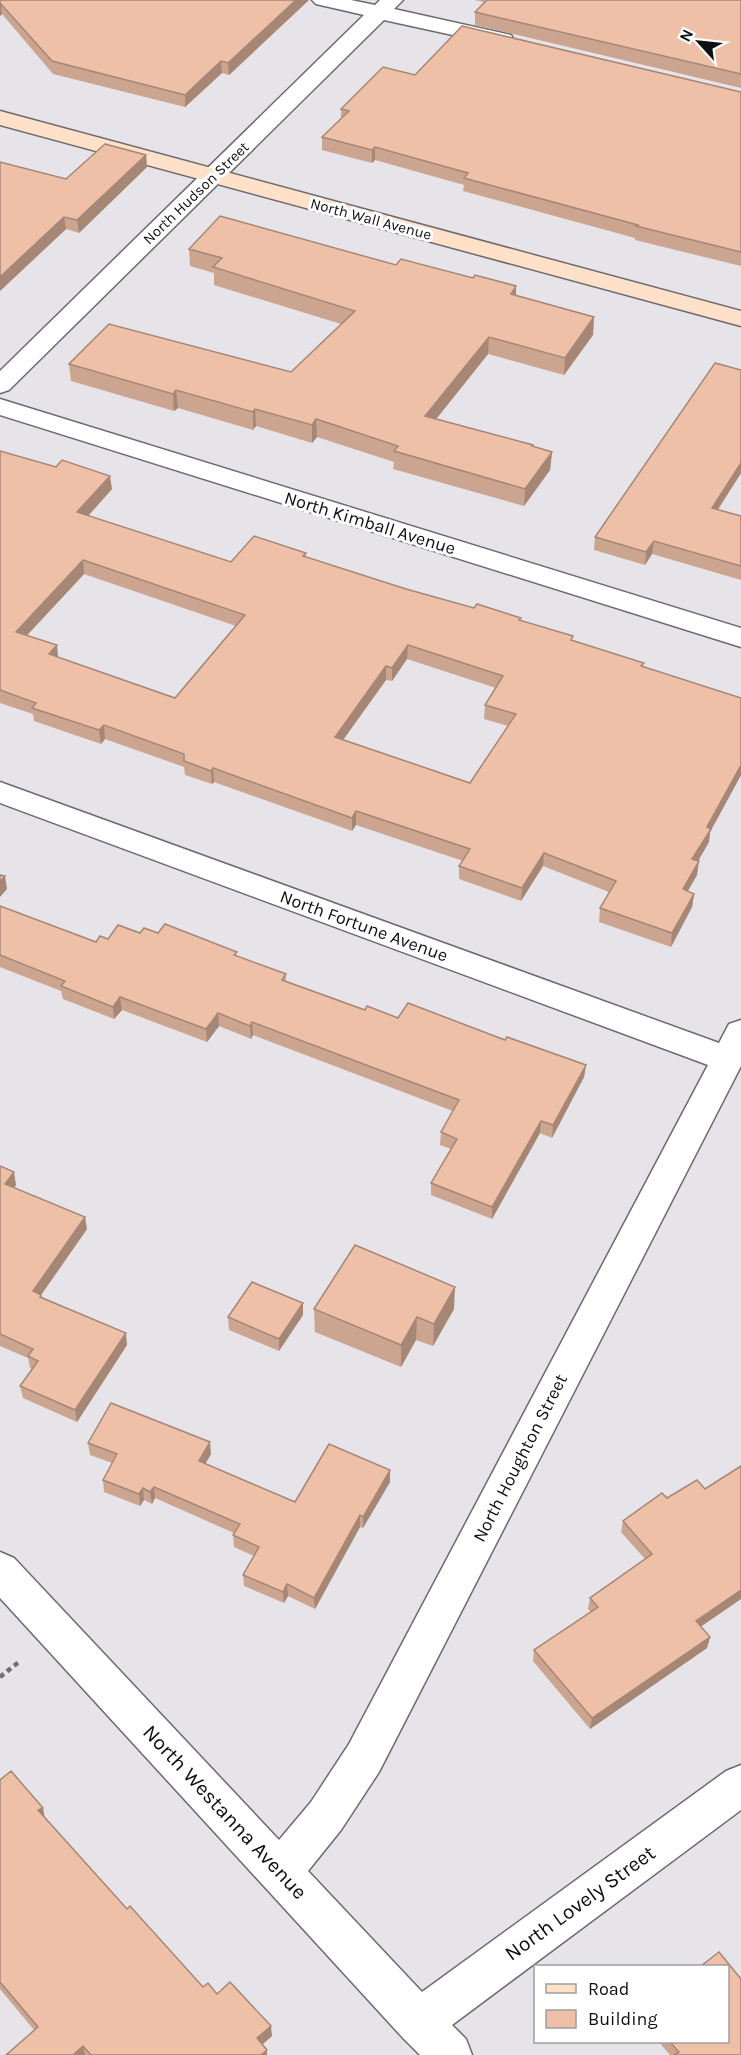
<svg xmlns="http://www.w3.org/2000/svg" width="741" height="2055" font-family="Karla,sans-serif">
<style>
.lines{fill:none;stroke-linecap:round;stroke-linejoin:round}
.street-casing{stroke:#6d6a6f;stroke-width:3}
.secondary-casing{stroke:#6d6a6f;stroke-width:3}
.path{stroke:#717073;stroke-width:4.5;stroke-dasharray:5 4;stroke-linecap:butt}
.street{fill:#fff;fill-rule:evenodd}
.secondary{fill:#ffe0c8;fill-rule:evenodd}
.wall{fill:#cca590;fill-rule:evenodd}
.shaded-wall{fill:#a68675}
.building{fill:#edc0a7;stroke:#a68675;stroke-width:1.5;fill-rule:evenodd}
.labels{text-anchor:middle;stroke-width:6;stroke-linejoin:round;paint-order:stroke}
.far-street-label{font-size:15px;fill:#0f0e10;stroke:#fff}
.street-label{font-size:18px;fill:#0f0e10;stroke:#fff}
.near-street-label{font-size:21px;fill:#0f0e10;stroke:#fff}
</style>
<rect width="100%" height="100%" fill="#e6e4e9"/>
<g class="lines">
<g class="street-casing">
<g id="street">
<path d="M312 0H351L375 5 380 0H403L394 9 511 35 514 40 511 45 503 46 384 20 9 390 0 393V371L364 15 316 4Z"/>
<path d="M0 399 741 628V647L0 415Z"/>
<path d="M0 782 719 1043 729 1024 741 1020V1066L379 1772 341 1830 308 1871 422 1992 726 1771 741 1765V1810L452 2025 466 2039 472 2055H420L403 2038 0 1598V1552L14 1558 279 1840 311 1802 349 1744 708 1065 0 803Z"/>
</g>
</g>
<g class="secondary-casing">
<path id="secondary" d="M0 111 741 311V326L0 125Z"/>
</g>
<path class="path" d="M0 1677 20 1661"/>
<use href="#street" class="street"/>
<use href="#secondary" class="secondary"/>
</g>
<g class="wall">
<path d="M0 0H309L229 75 222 73 185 107 53 74 2 14 0 16Z"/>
<path d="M474 0H741V88L475 25V12L484 2Z"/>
<path d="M415 75 741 92V266L635 240V238L463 191 464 185 375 160 372 163 322 150V137L341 118V109Z"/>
<path d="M146 155 147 167 79 233 66 229 0 291 66 179Z"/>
<path d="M189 249 396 265 473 278 516 286V295L594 317 593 335 564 375 488 354 436 419 533 445V447L552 452 550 470 524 506 393 469 394 462 317 437 312 443 256 426 253 430 178 408 174 411 71 381 69 364 291 372 341 324 214 285V273L190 266Z"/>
<path d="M741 370V473L718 510 741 516V580L652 554 645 565 594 550 595 537Z"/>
<path d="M0 451 112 489 88 516 231 562 306 553V557L406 589 520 621 643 666 741 698V775L710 832 709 842 698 861 697 875 687 891 694 894 692 907 671 947 599 922 600 908 609 892 543 866 521 901 459 879V866L463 861 356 825 352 831 214 782 212 784 185 775 184 767 105 739 101 744 34 721 33 714 0 703ZM84 574 236 626 175 698 58 657 57 645 27 635ZM407 659 496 688 485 705 484 719 508 726 470 783 343 740 386 680 392 681Z"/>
<path d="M0 906 96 942 140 933H158L237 956 286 974V981L365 1010 398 1018 505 1040 586 1065 584 1077 552 1138 540 1133 492 1219 431 1195V1183L451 1149 440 1145 441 1132 453 1111 253 1035 251 1039 219 1026 207 1042 122 1010 114 1019 63 999 61 991 0 967Z"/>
<path d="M0 1166 16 1185 14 1188 87 1229 41 1295 42 1298 127 1345 77 1422 23 1398 20 1386 32 1369 30 1368 28 1358 0 1346Z"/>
<path d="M314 1309H454L433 1346 416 1340 401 1367 315 1332Z"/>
<path d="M303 1315 279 1351 229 1330 228 1317Z"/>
<path d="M88 1443 211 1454 205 1464 295 1502 390 1482 363 1528 360 1527 315 1609 288 1596 284 1603 244 1586 243 1575 254 1556 234 1547 233 1535 234 1533 155 1498 152 1504 144 1500 140 1506 104 1492 103 1480 112 1463 90 1455Z"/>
<path d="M741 1466V1599L701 1626 710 1637 707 1648 590 1729 533 1661 534 1650 591 1612 588 1609 590 1598 645 1559 621 1532 623 1521 667 1498 705 1489Z"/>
<path d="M0 1780 45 1817 127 1909 203 1987 217 1994 272 2036 262 2045 267 2055H6L34 2030 0 1989Z"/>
<path d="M659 2042H728L741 2055H670Z"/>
</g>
<g class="shaded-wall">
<path d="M296 0H309L229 75 228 63Z"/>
<path d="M1 2 2 14 0 16V3Z"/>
<path d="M221 61 222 73 185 107V95Z"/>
<path d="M375 147V160L372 163V150Z"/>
<path d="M146 155 147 167 79 233 77 220Z"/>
<path d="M64 217 66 229 0 291V277Z"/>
<path d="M516 286V304L511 294Z"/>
<path d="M594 317 593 335 564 375 565 358Z"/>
<path d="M489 337 488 354 425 433V416Z"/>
<path d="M176 390 178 408 174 411 173 394Z"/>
<path d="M255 409 256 426 253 430V412Z"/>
<path d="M316 419 317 437 312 443V425Z"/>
<path d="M552 452 550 470 524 506 525 489Z"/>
<path d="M741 463V473L710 521 712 508Z"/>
<path d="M110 476 112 489 79 526 77 512Z"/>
<path d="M654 541 652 554 645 565 646 552Z"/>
<path d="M83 560 84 574 18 645 16 632Z"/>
<path d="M57 645 58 659 49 654Z"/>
<path d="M408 645 407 659 392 681V668Z"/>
<path d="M386 666V680L335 751V737Z"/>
<path d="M104 725 105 739 101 744 99 730Z"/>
<path d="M741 765V775L710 832 709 842 691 873 692 859 707 827Z"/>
<path d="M213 768 214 782 212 784 211 771Z"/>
<path d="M356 811V825L352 831V818Z"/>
<path d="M544 853 543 866 521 901 522 888Z"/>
<path d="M699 861 697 875 681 903 683 889Z"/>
<path d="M5 876 7 889 0 897V882Z"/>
<path d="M694 894 692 907 671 947 672 933Z"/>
<path d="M120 997 122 1010 114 1019 113 1007Z"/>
<path d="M218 1013 219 1026 207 1042 206 1029Z"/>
<path d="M252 1022 253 1035 251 1039 250 1026Z"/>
<path d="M586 1065 584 1077 552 1138 553 1125Z"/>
<path d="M541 1121 540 1133 492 1219V1207Z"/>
<path d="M14 1172 16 1185 7 1197 5 1184Z"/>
<path d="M85 1217 87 1229 41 1295 43 1307 33 1291Z"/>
<path d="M455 1287 454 1309 433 1346 434 1324Z"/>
<path d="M303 1303V1315L279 1351V1339Z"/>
<path d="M417 1317 416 1340 401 1367V1345Z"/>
<path d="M126 1333 127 1345 77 1422 75 1410Z"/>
<path d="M210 1442 211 1454 200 1473 199 1461Z"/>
<path d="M390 1470V1482L363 1528V1517Z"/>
<path d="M154 1487 155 1498 152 1504 150 1492Z"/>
<path d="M143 1488 144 1500 140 1506 139 1494Z"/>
<path d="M360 1515V1527L315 1609 314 1598Z"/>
<path d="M287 1584 288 1596 284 1603 283 1592Z"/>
<path d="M741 1590V1599L693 1632 696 1621Z"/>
<path d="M710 1637 707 1648 590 1729 592 1718Z"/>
<path d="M43 1808 45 1819 38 1810Z"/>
<path d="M271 2026 272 2036 258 2048 257 2038Z"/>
<path d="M83 2046 85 2055H73Z"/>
<path d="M267 2050V2055H261Z"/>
</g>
<g class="building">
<path d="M0 0H296L228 63 221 61 185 95 52 61 0 3Z"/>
<path d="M487 0H741V74L475 12Z"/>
<path d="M462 26 741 92V252L636 226 638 225 464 178 468 173 375 147 372 150 322 137 349 111 341 109 383 67 415 75Z"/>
<path d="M105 144 146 155 77 220 64 217 0 277V162L66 179Z"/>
<path d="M220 216 396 265 401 259 473 278 475 275 516 286 511 294 594 317 565 358 489 337 425 416 533 445 532 446 552 452 525 489 394 451 398 446 316 419 312 425 255 409 253 412 176 390 173 394 69 364 109 324 291 372 355 311 213 267 222 258 189 249Z"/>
<path d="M715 363 741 370V463L712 508 741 516V566L654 541 646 552 595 537Z"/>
<path d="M0 451 56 467 62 460 110 476 77 512 231 562 254 536 306 553 303 556 406 589 474 608 477 604 521 618 519 620 573 636 571 640 644 663 641 666 741 698V765L707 827 711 829 692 859 699 861 683 889 694 894 672 933 600 908 616 881 544 853 522 888 459 866 470 849 356 811 352 818 213 768 211 771 184 761V754L104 725 99 730 32 708 36 703 0 690ZM83 560 245 615 175 698 49 654 57 645 16 632ZM408 645 503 676 485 705 516 714 470 783 335 737 386 666 392 668Z"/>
<path d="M0 875 5 876 0 882Z"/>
<path d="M0 906 96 942 100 936 108 939 118 925 140 933 144 928 158 933 165 924 237 952 234 955 286 974 282 980 365 1010 367 1006 398 1018 408 1003 505 1040 507 1037 586 1065 553 1125 541 1121 492 1207 431 1183 457 1139 441 1132 459 1100 252 1022 250 1026 218 1013 206 1029 120 997 113 1007 61 986 65 981 0 955Z"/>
<path d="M0 1166 14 1172 5 1184 85 1217 33 1291 41 1295 40 1297 126 1333 75 1410 20 1386 38 1361 28 1356 33 1349 0 1334Z"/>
<path d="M355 1245 455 1287 434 1324 417 1317 401 1345 314 1309Z"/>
<path d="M252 1282 303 1303 279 1339 228 1317Z"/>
<path d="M111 1403 210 1442 199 1461 295 1502 329 1444 390 1470 363 1517 360 1515 314 1598 287 1584 283 1592 243 1575 259 1547 233 1535 240 1524 154 1487 150 1492 143 1488 139 1494 103 1480 117 1454 88 1443Z"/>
<path d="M741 1466V1590L696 1621 710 1637 592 1718 534 1650 598 1607 590 1598 652 1554 623 1521 662 1493 667 1498 697 1480 705 1489Z"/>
<path d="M11 1771 43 1808 38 1810 127 1909 130 1906 203 1987 208 1983 217 1994 230 1982 271 2026 257 2038 267 2050 261 2055H91L83 2046 73 2055H6L38 2027 0 1982V1780Z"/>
<path d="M719 1952 741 1979V2055H674L679 2052 670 2042H728V1966H701Z"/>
</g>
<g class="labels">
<g class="far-street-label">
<text transform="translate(196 193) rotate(-44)" y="5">North Hudson Street</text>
<text transform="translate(371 219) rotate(15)" y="5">North Wall Avenue</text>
</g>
<g class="street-label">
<text transform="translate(370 523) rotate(17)" y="6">North Kimball Avenue</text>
<text transform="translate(364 926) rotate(20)" y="6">North Fortune Avenue</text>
<text transform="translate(520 1458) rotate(-63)" y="6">North Houghton Street</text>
</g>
<g class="near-street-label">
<text transform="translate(225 1812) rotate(47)" y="7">North Westanna Avenue</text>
<text transform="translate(580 1903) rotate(-36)" y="7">North Lovely Street</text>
</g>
</g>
<rect x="534" y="1965" width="195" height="78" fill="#ffffff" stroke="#9f9f9f" stroke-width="1.5"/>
<rect x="546" y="1984" width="30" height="9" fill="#ffe0c8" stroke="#9f9f9f" stroke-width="1.5"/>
<text x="588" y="1995" font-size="18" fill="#0f0e10">Road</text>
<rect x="546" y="2010" width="30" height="18" fill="#edc0a7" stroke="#9f9f9f" stroke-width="1.5"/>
<text x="588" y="2025" font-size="18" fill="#0f0e10">Building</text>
<g transform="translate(699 42) rotate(297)" stroke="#ffffff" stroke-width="4.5" paint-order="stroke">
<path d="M0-4.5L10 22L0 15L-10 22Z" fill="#0f0e10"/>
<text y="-9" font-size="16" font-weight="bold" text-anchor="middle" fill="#0f0e10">N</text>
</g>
</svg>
